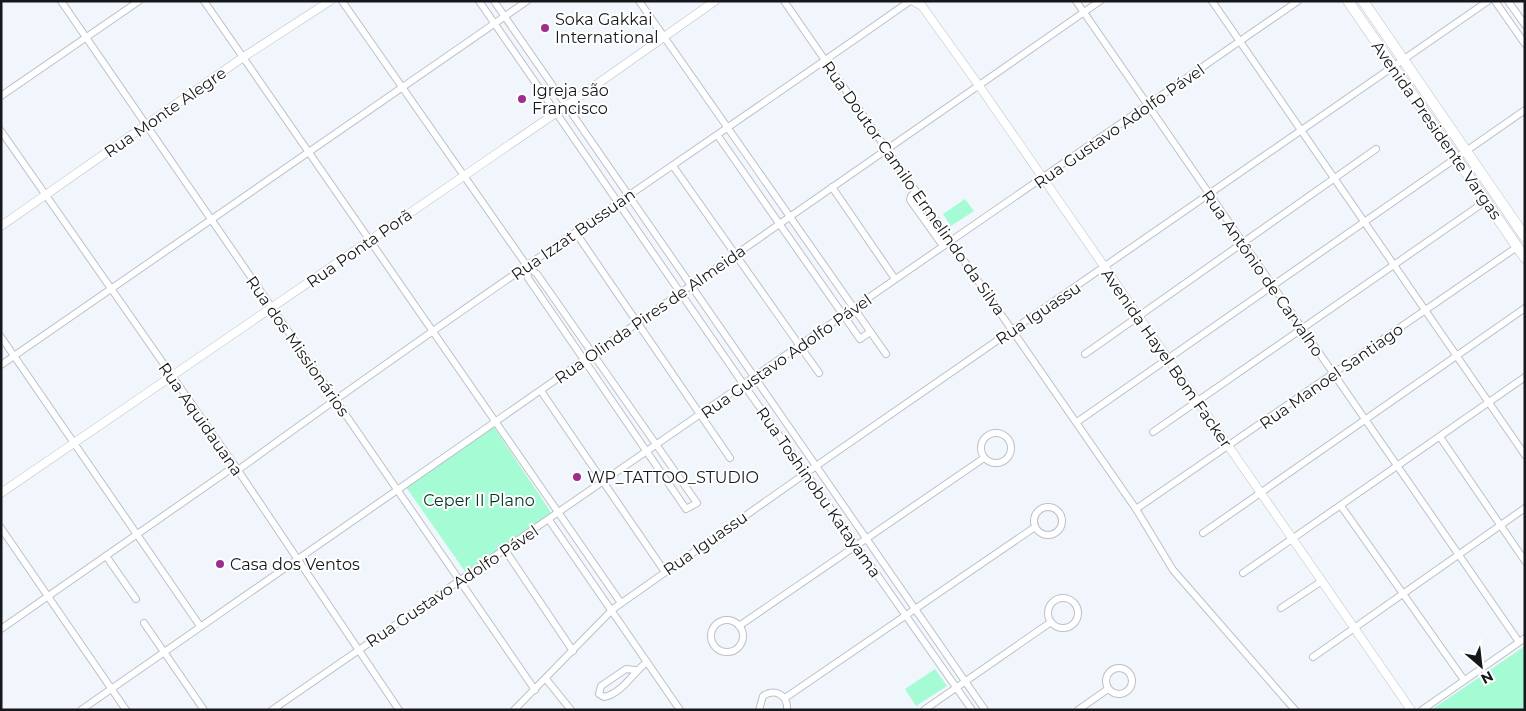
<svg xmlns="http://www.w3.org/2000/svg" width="1526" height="711" font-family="Montserrat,sans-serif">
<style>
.green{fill:#a5fcd4}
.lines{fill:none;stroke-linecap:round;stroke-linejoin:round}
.minor-casing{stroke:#bbc0c9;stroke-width:8}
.tertiary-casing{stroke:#bbc0c9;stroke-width:9}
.primary-casing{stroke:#bbc0c9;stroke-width:11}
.minor{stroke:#fff;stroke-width:6}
.tertiary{stroke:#fff;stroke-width:8}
.primary{stroke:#fff;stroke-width:10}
.poi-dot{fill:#9e2e8d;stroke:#fff;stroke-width:2}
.labels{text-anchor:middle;stroke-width:4;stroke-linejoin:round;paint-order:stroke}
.poi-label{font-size:16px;fill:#15171a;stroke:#fff;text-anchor:start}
.street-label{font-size:16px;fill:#15171a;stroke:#fff}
.park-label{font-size:16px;fill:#023523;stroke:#fff}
</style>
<rect width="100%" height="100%" fill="#f1f6fd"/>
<g class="green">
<path d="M965 199 974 211 951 226 943 214Z"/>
<path d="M494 427 552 514 466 573 406 487Z"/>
<path d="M1525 646V710H1435L1434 708Z"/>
<path d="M935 669 947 686 916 706 905 689Z"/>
</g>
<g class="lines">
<g class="minor-casing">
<g id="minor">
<path d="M61 1 535 690"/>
<path d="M204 1 621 603"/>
<path d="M342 1 527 266 537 274 697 503 686 509 528 278 527 266"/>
<path d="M479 1 744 385 972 710"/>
<path d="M494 1 985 710"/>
<path d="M639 1 886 354"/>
<path d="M784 1 1136 509 1173 570 1295 710"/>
<path d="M1076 1 1519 642"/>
<path d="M1212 1 1525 455"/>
<path d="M1495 1 1525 44"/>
<path d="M1508 1 1525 25"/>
<path d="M1 96 139 1"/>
<path d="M1 131 235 466 399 710"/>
<path d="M718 136 860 339 870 332"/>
<path d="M673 166 819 373"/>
<path d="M832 187 895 279"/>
<path d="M916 191 911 196 910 200 943 246"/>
<path d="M576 233 730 458"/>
<path d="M1 337 200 626"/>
<path d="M1085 354 1376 149"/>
<path d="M1 365 527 1"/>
<path d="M541 391 665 572"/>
<path d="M1077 422 1525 110"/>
<path d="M1153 432 1486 201"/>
<circle cx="996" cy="448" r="15"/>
<path d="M1440 437 1525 561"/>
<path d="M238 470C459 309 686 158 910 1"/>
<path d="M1341 506 1464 680"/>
<circle cx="1048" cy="521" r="14"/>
<path d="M1136 509 1517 247"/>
<path d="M549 520 680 710"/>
<path d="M1 528 126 710"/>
<path d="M1203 533 1525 308"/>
<path d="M505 550 573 651"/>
<path d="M106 556 136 599"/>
<path d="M1243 573 1525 377"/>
<circle cx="1063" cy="613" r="15"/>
<path d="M1281 608 1322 581"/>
<circle cx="727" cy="636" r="16"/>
<path d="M144 623 204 710"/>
<path d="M739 626 984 458"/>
<path d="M1 629 235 466"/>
<path d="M1313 657 1525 508"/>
<circle cx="1119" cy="681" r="13"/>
<path d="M635 670 626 669 601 686 599 694 604 697C623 693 633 672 647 662"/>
<path d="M546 679 571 710"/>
<path d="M785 698 1035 527"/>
<path d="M81 710 1100 1"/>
<path d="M272 710 1298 1"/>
<path d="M514 710 613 609 816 466 1488 1"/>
<path d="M759 710 763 696C775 688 788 695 787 710"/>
<path d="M924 710 1051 622"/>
<path d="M1078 710 1108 689"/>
<path d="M1422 710 1525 638"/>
</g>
</g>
<g class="tertiary-casing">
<g id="tertiary">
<path d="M913 1 922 6 980 87 1411 710"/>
<path d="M1 226 242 58 330 1"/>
<path d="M1 493 566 106 715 1"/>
</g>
</g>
<g class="primary-casing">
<g id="primary">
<path d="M1348 1 1525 258"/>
<path d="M1363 1 1525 237"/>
</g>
</g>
<use href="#minor" class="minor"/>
<use href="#tertiary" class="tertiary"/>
<use href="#primary" class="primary"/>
</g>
<g class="poi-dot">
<circle cx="545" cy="28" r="5"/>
<circle cx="522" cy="99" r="5"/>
<circle cx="577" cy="477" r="5"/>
<circle cx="220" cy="564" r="5"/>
</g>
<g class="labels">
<g class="poi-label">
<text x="555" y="25">Soka Gakkai<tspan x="555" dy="18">International</tspan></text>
<text x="532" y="96">Igreja são<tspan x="532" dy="18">Francisco</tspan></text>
<text x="587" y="483">WP_TATTOO_STUDIO</text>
<text x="230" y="570">Casa dos Ventos</text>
</g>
<g class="street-label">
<text transform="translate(165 112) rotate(-35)" y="6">Rua Monte Alegre</text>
<text transform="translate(1119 126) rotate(-35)" y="6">Rua Gustavo Adolfo Pável</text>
<text transform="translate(1437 130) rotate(55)" y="6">Avenida Presidente Vargas</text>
<text transform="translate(914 188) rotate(55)" y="6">Rua Doutor Camilo Ermelindo da Silva</text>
<text transform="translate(573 234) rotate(-35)" y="6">Rua Izzat Bussuan</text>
<text transform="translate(359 248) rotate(-35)" y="6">Rua Ponta Porã</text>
<text transform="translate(1263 273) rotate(55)" y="6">Rua Antônio de Carvalho</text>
<text transform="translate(1038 313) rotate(-34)" y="6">Rua Iguassu</text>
<text transform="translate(650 314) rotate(-35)" y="6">Rua Olinda Pires de Almeida</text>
<text transform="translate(298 346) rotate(55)" y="6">Rua dos Missionários</text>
<text transform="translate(786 356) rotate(-35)" y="6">Rua Gustavo Adolfo Pável</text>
<text transform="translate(1167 358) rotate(55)" y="6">Avenida Hayel Bom Facker</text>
<text transform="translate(1331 376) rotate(-35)" y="6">Rua Manoel Santiago</text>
<text transform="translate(201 419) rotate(55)" y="6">Rua Aquidauana</text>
<text transform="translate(819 492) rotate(55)" y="6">Rua Toshinobu Katayama</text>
<text transform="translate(705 543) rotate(-35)" y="6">Rua Iguassu</text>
<text transform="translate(452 586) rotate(-34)" y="6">Rua Gustavo Adolfo Pável</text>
</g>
<g class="park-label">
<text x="479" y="506">Ceper II Plano</text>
</g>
</g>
<rect width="1526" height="711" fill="none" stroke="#15171a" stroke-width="5"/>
<g transform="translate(1481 666) rotate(152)" stroke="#ffffff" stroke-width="4" paint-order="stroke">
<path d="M0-4L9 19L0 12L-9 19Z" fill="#15171a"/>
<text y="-8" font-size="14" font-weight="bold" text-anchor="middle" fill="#15171a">N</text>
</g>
</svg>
